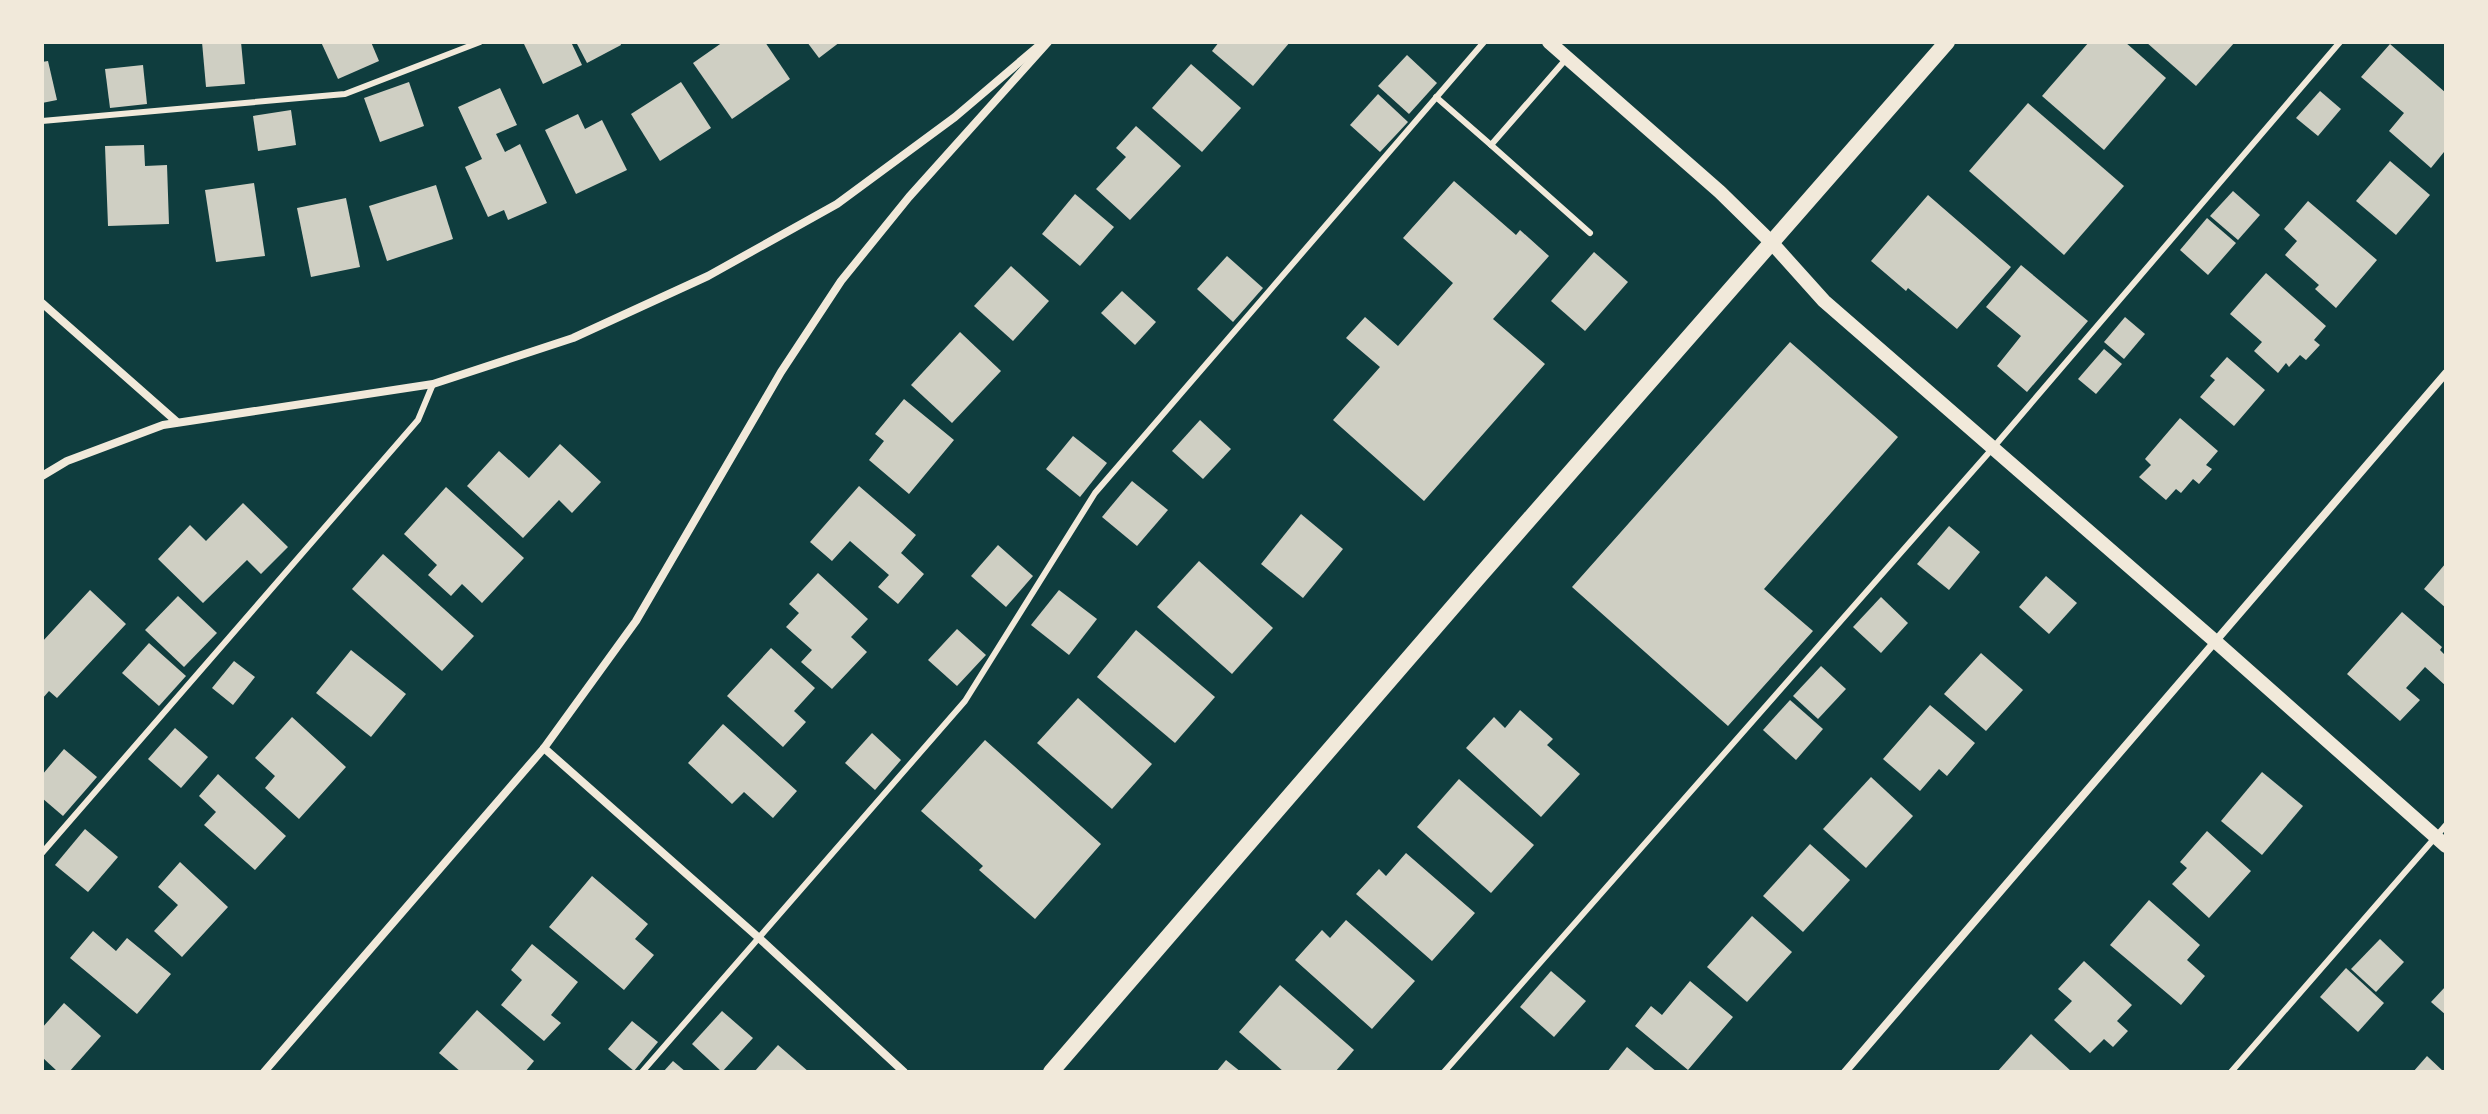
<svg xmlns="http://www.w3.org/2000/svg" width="2488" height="1114" font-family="Poppins,sans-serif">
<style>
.building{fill:#cfcfc3}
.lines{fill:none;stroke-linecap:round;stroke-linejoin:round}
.service{stroke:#f1e9da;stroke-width:6}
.minor{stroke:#f1e9da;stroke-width:8}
.tertiary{stroke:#f1e9da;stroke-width:14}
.secondary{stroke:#f1e9da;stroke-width:16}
</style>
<rect width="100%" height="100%" fill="#0f3d3e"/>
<g class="building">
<path d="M202 42H241L245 84 206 87Z"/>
<path d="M321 42H371L379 61 338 79Z"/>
<path d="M529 42H571L582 65 543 84 524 44Z"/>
<path d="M576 42H620L621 45 587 63Z"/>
<path d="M723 42H765L790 79 732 119 693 63Z"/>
<path d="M807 42H840L819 58Z"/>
<path d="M1219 42H1290L1253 86 1212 51Z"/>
<path d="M2089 42H2125L2166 78 2104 150 2042 96Z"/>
<path d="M2146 42H2235L2196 86Z"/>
<path d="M2390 44 2446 93V154L2444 152 2431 168 2389 131 2404 113 2361 77Z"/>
<path d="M1407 55 1437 83 1409 114 1378 86Z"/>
<path d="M48 61 57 100 42 103V62Z"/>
<path d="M1191 64 1241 108 1202 152 1152 108Z"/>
<path d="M143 65 147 104 110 108 105 69Z"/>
<path d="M409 82 424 126 380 142 364 98Z"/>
<path d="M681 82 711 128 660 161 631 114Z"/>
<path d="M500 88 517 125 496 134 505 152 520 144 547 203 508 220 504 210 488 217 465 167 482 159 458 107Z"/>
<path d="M2320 91 2341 109 2318 136 2296 118Z"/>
<path d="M1378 94 1408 122 1380 152 1350 125Z"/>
<path d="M2028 103 2124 186 2064 255 1969 171Z"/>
<path d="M291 110 296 145 258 151 253 116Z"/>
<path d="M578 114 585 129 602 120 627 170 576 194 545 130Z"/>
<path d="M1136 126 1181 166 1130 220 1096 189 1126 157 1116 148Z"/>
<path d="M144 145 145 166 167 165 169 224 108 226 105 146Z"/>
<path d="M2390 161 2430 195 2396 235 2356 201Z"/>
<path d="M1454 181 1516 235 1520 230 1549 256 1493 319 1545 364 1424 501 1333 420 1380 367 1346 338 1365 317 1398 346 1453 283 1403 238Z"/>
<path d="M254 183 265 256 216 262 205 190Z"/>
<path d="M436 185 453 239 387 261 369 206Z"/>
<path d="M2233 191 2260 215 2238 240 2210 216Z"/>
<path d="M1075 194 1114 227 1080 266 1042 234Z"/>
<path d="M1928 195 2011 267 1957 329 1908 288 1906 291 1871 261Z"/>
<path d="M346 198 360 267 311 277 297 208Z"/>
<path d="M2308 201 2377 260 2336 308 2315 289 2319 285 2285 255 2297 241 2284 229Z"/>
<path d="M2207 218 2236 243 2208 275 2180 250Z"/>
<path d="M1594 252 1628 282 1585 331 1551 301Z"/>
<path d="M1227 256 1263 288 1233 322 1197 289Z"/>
<path d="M2021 265 2088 321 2027 392 1997 366 2021 336 1986 307Z"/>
<path d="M1011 266 1049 301 1013 341 974 306Z"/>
<path d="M2266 273 2326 326 2314 340 2320 345 2306 360 2300 355 2289 367 2286 363 2278 373 2254 351 2262 342 2230 314Z"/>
<path d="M1122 291 1156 322 1135 345 1101 313Z"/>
<path d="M2125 317 2145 334 2124 359 2104 342Z"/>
<path d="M960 332 1001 371 952 423 911 385Z"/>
<path d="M1790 342 1898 437 1764 589 1813 631 1728 726 1572 587Z"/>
<path d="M2104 349 2122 364 2096 394 2078 379Z"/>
<path d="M2227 357 2265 390 2234 426 2200 397 2215 380 2210 376Z"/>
<path d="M904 399 954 440 909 494 869 460 884 441 875 434Z"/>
<path d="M2180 418 2218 451 2206 465 2212 469 2199 484 2193 479 2181 493 2176 489 2166 500 2139 477 2151 465 2145 459Z"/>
<path d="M1200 420 1231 449 1203 479 1172 451Z"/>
<path d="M1073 436 1107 463 1080 497 1046 469Z"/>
<path d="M560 444 601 482 572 513 559 500 523 538 467 486 499 451 529 478Z"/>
<path d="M1132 481 1168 510 1137 546 1102 517Z"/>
<path d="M859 486 916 535 901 553 924 574 898 604 878 587 889 575 850 541 832 561 810 542Z"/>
<path d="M446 487 524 558 482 603 462 584 451 596 428 575 437 565 404 534Z"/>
<path d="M243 503 288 547 261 574 247 560 203 603 158 559 190 525 206 541Z"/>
<path d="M1301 514 1343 549 1303 598 1261 564Z"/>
<path d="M1949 526 1980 552 1949 590 1917 564Z"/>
<path d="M998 545 1033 576 1006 607 971 576Z"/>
<path d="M383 554 474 636 442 671 352 589Z"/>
<path d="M1199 561 1273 628 1232 674 1157 607Z"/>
<path d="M2446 563V608L2424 589Z"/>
<path d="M818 573 868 619 851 637 867 652 832 689 801 662 812 650 786 627 799 613 789 604Z"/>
<path d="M2046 576 2077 603 2049 634 2019 607Z"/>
<path d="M90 590 126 624 57 698 49 691 42 699V642Z"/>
<path d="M1059 590 1097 619 1069 655 1031 625Z"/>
<path d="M178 596 217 633 184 667 145 630Z"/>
<path d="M1881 597 1908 623 1881 653 1853 627Z"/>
<path d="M2402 612 2442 647 2440 650 2446 656V686L2425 667 2406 688 2420 700 2400 721 2347 674Z"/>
<path d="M957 629 986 655 957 686 928 660Z"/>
<path d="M1136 630 1215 697 1175 743 1097 677Z"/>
<path d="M149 643 186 676 159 706 122 673Z"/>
<path d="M771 648 815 688 794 711 806 722 783 747 727 696Z"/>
<path d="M351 650 406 694 371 737 316 693Z"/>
<path d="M1981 653 2023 690 1986 731 1944 694Z"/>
<path d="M234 661 255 677 233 705 212 688Z"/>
<path d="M1821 666 1846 689 1818 719 1793 696Z"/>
<path d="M1078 698 1152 764 1112 809 1037 743Z"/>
<path d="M1790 700 1823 729 1796 760 1763 730Z"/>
<path d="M1930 705 1975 743 1947 776 1939 769 1920 791 1883 759Z"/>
<path d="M1520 710 1553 739 1547 745 1580 774 1541 817 1466 748 1494 717 1505 728Z"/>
<path d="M292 717 346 767 299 819 265 788 275 776 255 758Z"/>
<path d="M723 724 797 791 773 818 744 792 732 804 688 763Z"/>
<path d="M175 728 208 757 181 788 148 759Z"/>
<path d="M872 733 901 760 875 790 845 763Z"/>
<path d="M985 740 1101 844 1035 919 979 870 983 866 921 811Z"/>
<path d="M64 749 97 777 63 816 42 798V775Z"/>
<path d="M2262 772 2303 806 2262 855 2221 821Z"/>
<path d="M218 774 286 836 255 870 204 825 216 812 199 796Z"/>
<path d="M1871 777 1913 816 1866 868 1823 829Z"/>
<path d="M1459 779 1534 845 1491 893 1417 827Z"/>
<path d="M85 829 118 857 88 892 55 865Z"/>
<path d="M2207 831 2251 871 2209 918 2172 884 2187 868 2180 862Z"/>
<path d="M1810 844 1850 880 1803 932 1763 896Z"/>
<path d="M1406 853 1475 913 1432 961 1356 894 1379 869 1386 876Z"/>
<path d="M180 862 228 907 182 957 154 931 178 905 158 887Z"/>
<path d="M592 876 648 924 635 939 654 955 624 990 549 927Z"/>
<path d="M2149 900 2200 945 2187 960 2205 976 2181 1005 2110 945Z"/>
<path d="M1752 916 1792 952 1747 1002 1707 967Z"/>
<path d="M1346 920 1415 981 1372 1029 1295 960 1322 930 1330 938Z"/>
<path d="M93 931 116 951 127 938 171 974 137 1014 70 958Z"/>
<path d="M2380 939 2404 962 2376 992 2351 969Z"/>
<path d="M532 944 578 982 551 1015 561 1023 544 1041 501 1005 522 980 511 970Z"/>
<path d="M2084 961 2132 1005 2117 1021 2128 1031 2113 1047 2104 1039 2090 1053 2054 1020 2072 1001 2058 989Z"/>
<path d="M2346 968 2384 1003 2358 1032 2320 997Z"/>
<path d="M1551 971 1586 1001 1554 1037 1520 1007Z"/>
<path d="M1690 981 1733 1017 1688 1070 1635 1026 1651 1006 1662 1015Z"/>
<path d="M1280 985 1354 1050 1335 1072H1284L1239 1032Z"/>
<path d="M2446 986V1015L2431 1002Z"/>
<path d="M64 1003 101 1036 69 1072H58L42 1057V1028Z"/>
<path d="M477 1010 534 1061 525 1072H461L439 1053Z"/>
<path d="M722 1011 753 1038 722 1072 692 1044Z"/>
<path d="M632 1021 658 1042 634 1071 608 1049Z"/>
<path d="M2031 1034 2072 1072H1997Z"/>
<path d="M778 1045 809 1072H754Z"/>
<path d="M1627 1047 1657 1072H1607Z"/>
<path d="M2427 1056 2444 1072H2413Z"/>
<path d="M1226 1060 1241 1072H1216Z"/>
<path d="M673 1061 686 1072H663Z"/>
</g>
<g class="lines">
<g class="service">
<path d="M1567 58 1491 145 1590 233"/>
<path d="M1436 97 1491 145"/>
<path d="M42 121 345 94 480 42"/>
<path d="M42 853 418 420 433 384"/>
<path d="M642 1072 965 701 1095 493 1484 42"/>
<path d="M1444 1072 1992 449 2340 42"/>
<path d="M2231 1072 2446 825"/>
</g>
<g class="minor">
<path d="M42 303 177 422"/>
<path d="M42 476 67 461 163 425 433 384 573 338 708 276 837 204 955 117 1042 43"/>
<path d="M544 748 759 938 904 1072"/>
<path d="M264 1072 544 748 636 621 781 372 841 281 909 197 1048 42"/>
<path d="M1845 1072 2446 373"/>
</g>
<path class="tertiary" d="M1549 42 1720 192 1771 242 1824 301 2216 642 2446 846"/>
<path class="secondary" d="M1051 1072 1477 579 1947 42"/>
</g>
<rect width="2488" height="1114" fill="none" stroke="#f1e9da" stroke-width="88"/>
</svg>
